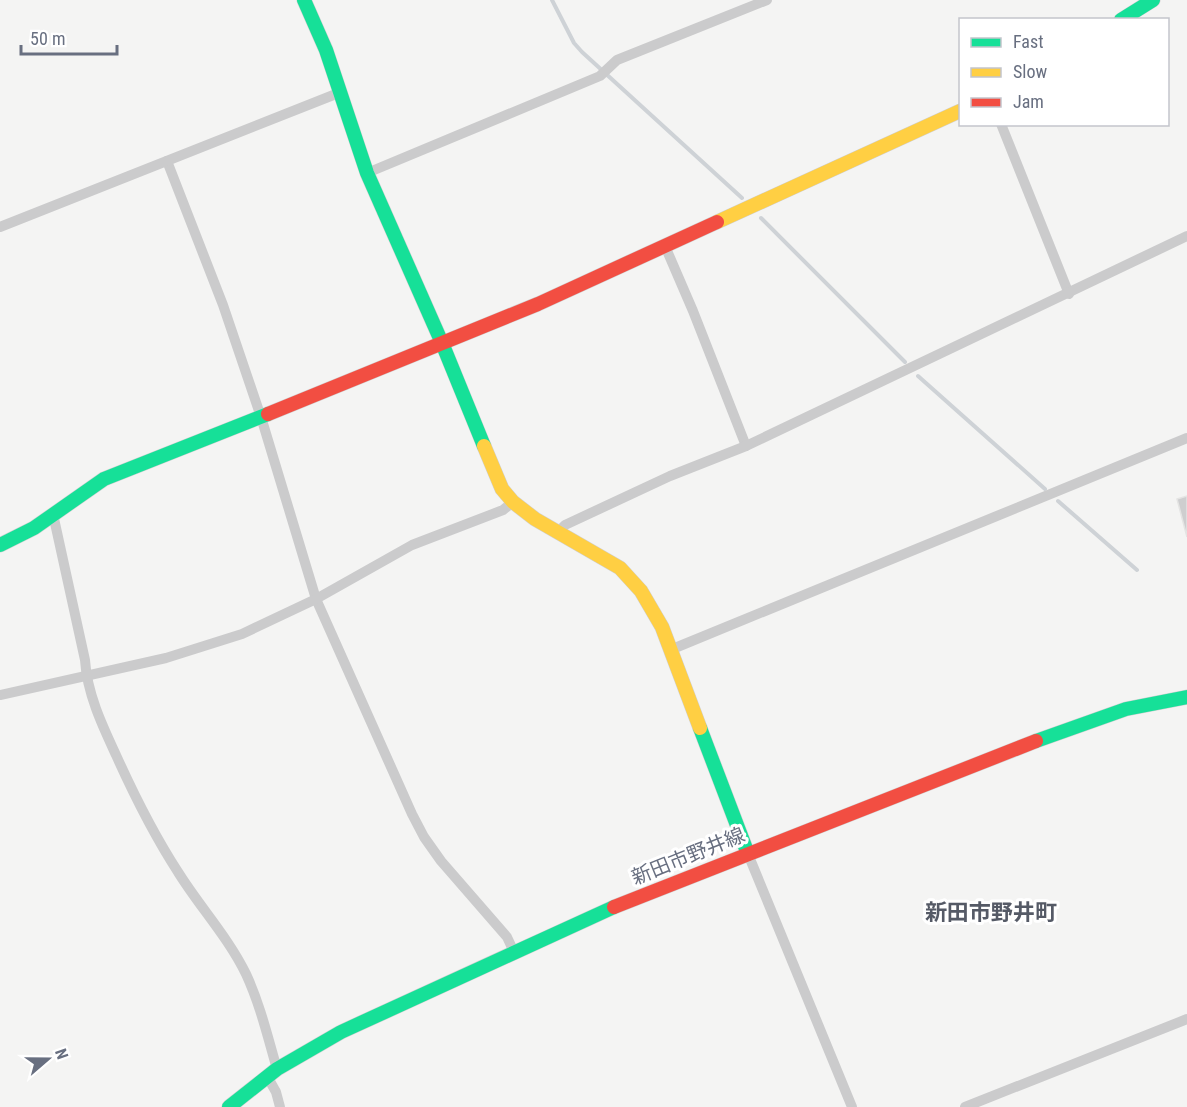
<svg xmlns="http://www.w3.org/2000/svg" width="1187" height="1107" font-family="'Roboto Condensed','Noto Sans JP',sans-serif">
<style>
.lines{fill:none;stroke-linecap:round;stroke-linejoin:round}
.stream{stroke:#ced2d6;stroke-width:4}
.building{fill:#cececf;stroke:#e4e4e3;stroke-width:1.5}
.fast-casing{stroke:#d0d0d1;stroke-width:15}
.slow-casing{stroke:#d0d0d1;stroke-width:15}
.jam-casing{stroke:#d0d0d1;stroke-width:15}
.street{stroke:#cbcbcc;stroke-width:10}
.fast{stroke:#16e098;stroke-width:14}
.slow{stroke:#ffcf43;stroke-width:14}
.jam{stroke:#f24e42;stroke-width:14}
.labels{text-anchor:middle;stroke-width:6;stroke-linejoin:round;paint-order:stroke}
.street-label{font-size:20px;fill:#686f80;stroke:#fff}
.quarter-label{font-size:22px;font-weight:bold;fill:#555a66;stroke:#fff}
</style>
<rect width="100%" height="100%" fill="#f4f4f3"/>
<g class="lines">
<g class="stream">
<path d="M552 0 574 43 582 52 742 198"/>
<path d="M761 218 905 362"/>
<path d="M918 376 1045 489"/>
<path d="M1058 501 1137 570"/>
</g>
</g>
<path class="building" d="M1187 496V537L1177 499Z"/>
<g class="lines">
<g class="fast-casing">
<g id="fast">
<path d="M304 0 326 50 367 173 442 343 484 446"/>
<path d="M1121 20 1153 0"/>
<path d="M0 545 34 528 104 479 268 414"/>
<path d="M700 728 748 854"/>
<path d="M1036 741 1126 709 1187 697"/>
<path d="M229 1107 277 1069 341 1032 614 907"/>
</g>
</g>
<g class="slow-casing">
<g id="slow">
<path d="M717 222 960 111"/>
<path d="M484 446 502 489 513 502 535 519 620 568 641 591 662 627 700 728"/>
</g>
</g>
<g class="jam-casing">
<g id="jam">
<path d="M268 414 538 304 717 222"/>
<path d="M614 907 1036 741"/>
</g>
</g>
<g class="street">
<path d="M1001 124 1069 294"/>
<path d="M167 161 223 305 261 417 316 599 412 814 424 837 441 861 507 937 514 952"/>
<path d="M367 173 600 76 617 60 767 0"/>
<path d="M0 227 341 92"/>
<path d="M665 246 693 311 746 446"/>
<path d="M53 514 85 660C87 693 102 725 116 755 134 795 154 835 178 872 199 906 228 937 246 974 260 1004 268 1038 277 1069"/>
<path d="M557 533 565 525 670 476 746 446 1187 236"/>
<path d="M670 650 1187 438"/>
<path d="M0 695 166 658 242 634 316 599 412 545 503 510 513 502"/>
<path d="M748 854 852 1107"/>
<path d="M267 1076 276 1092 280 1107"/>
<path d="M965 1107 1187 1019"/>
</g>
<use href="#fast" class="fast"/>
<use href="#slow" class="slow"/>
<use href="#jam" class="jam"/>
</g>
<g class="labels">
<g class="street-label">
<text transform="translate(688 856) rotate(-22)" y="7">新田市野井線</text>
</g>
<g class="quarter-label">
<text x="991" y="920">新田市野井町</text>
</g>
</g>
<rect x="959" y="18" width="210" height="108" fill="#ffffff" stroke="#c3c5cc" stroke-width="1.5"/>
<rect x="971" y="38" width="30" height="9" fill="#16e098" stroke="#c3c5cc" stroke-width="1.5"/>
<text x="1013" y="48" font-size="18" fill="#686f80">Fast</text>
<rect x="971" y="68" width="30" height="9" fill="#ffcf43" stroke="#c3c5cc" stroke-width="1.5"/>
<text x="1013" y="78" font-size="18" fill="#686f80">Slow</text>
<rect x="971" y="98" width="30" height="9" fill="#f24e42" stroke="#c3c5cc" stroke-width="1.5"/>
<text x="1013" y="108" font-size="18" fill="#686f80">Jam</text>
<g transform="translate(48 1059) rotate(70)" stroke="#ffffff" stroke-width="4.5" paint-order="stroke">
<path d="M0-4.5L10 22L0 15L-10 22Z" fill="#686f80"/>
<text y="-9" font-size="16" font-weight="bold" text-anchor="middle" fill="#686f80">N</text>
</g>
<path d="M21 45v9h96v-9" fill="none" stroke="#686f80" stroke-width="3"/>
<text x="30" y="45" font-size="18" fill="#686f80" stroke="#ffffff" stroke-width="4.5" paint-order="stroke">50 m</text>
</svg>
